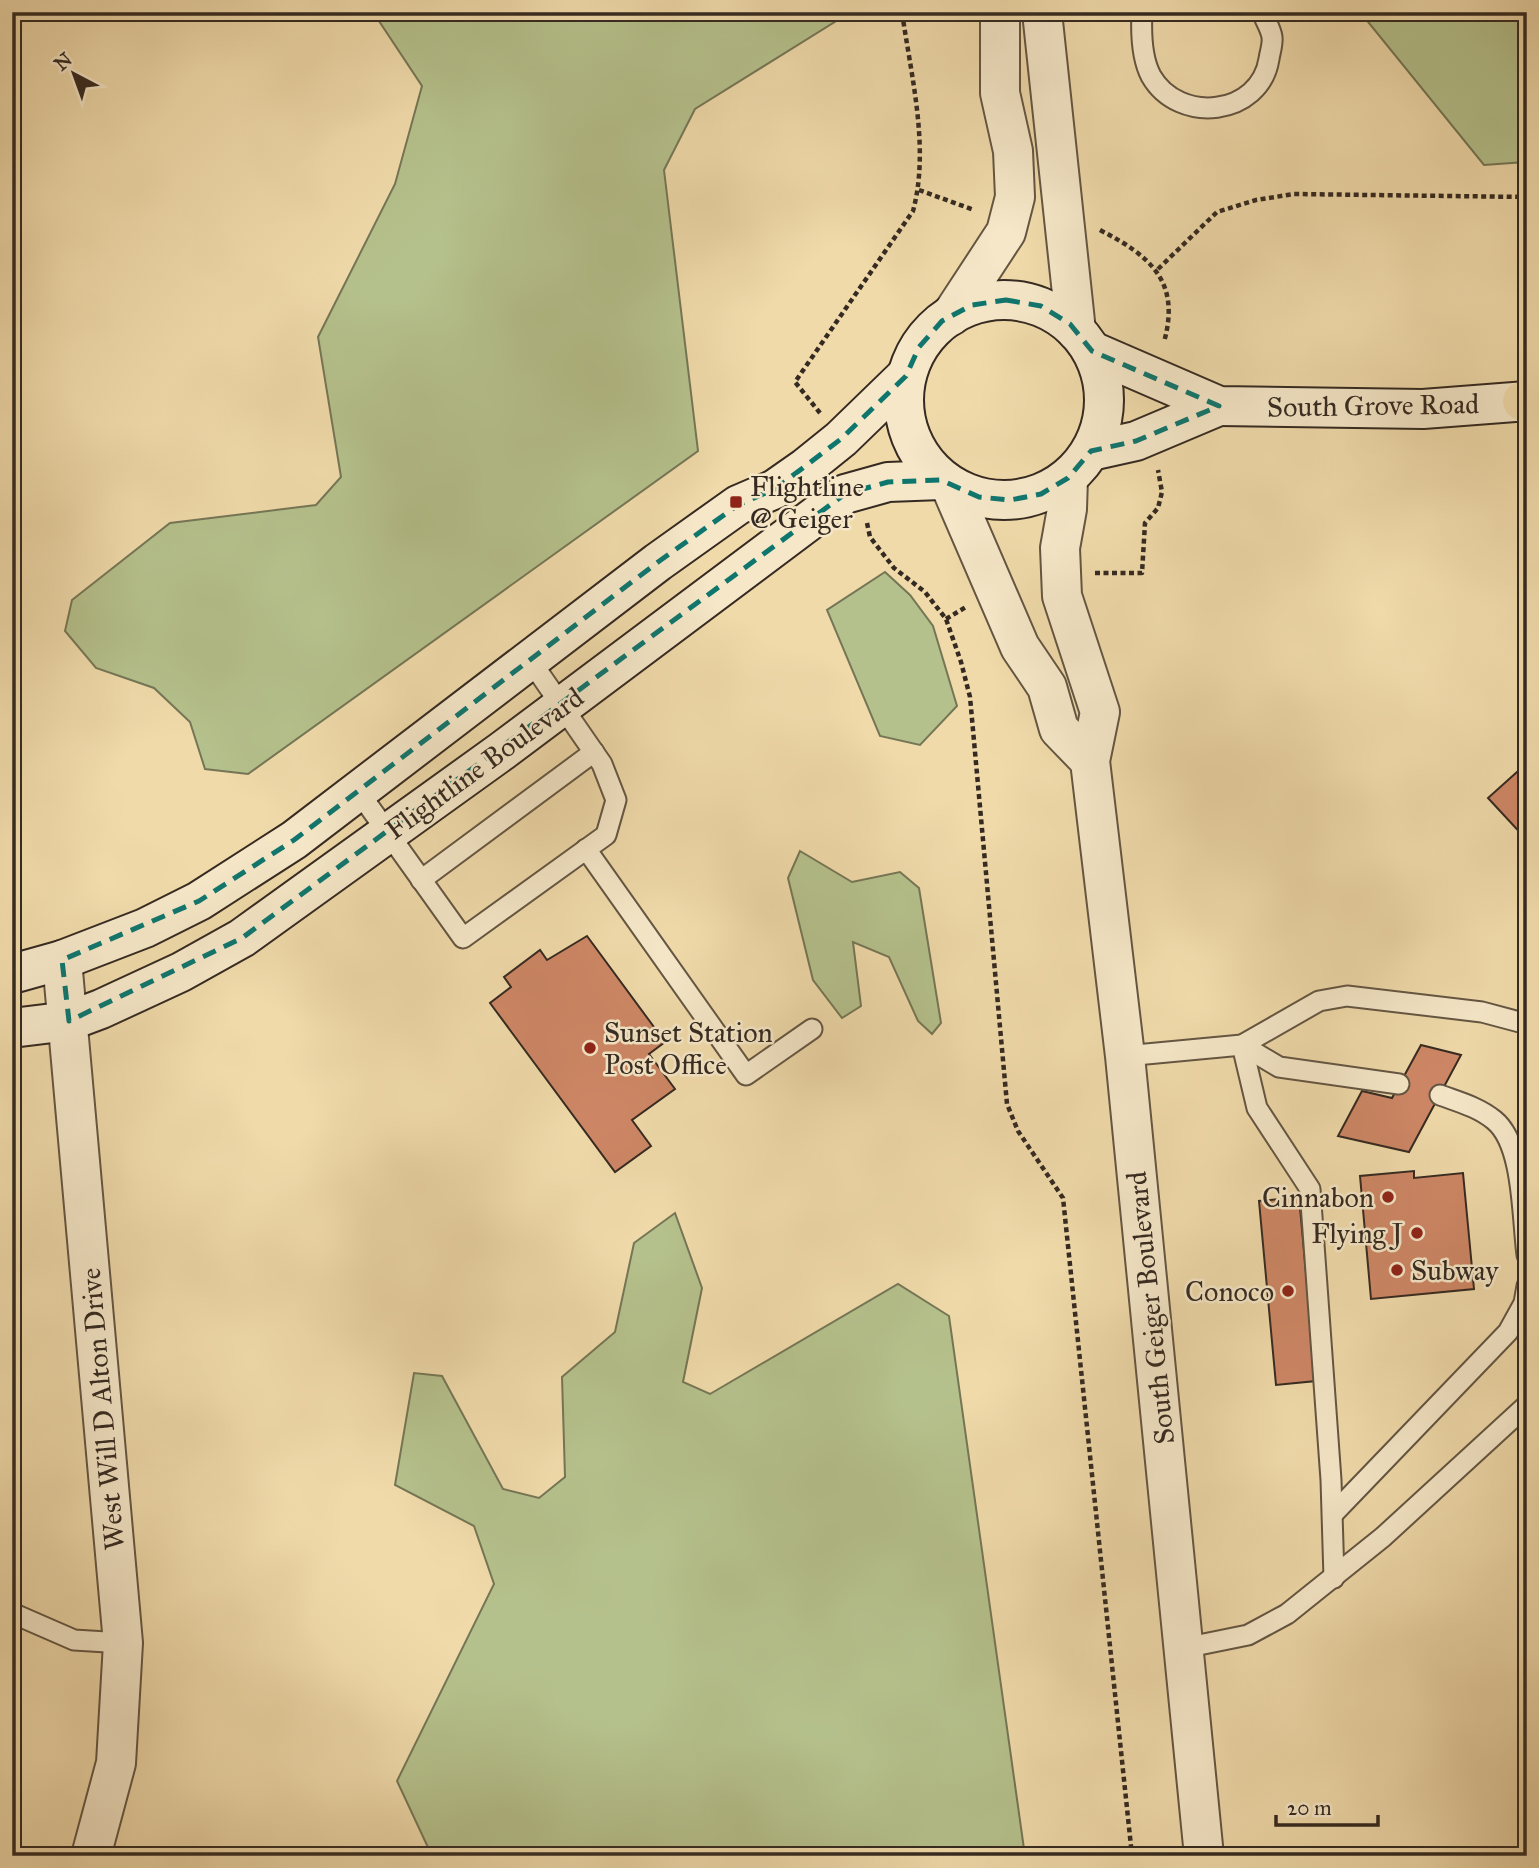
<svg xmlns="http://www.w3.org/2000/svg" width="1539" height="1868" font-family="'IM FELL Great Primer',serif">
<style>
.green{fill:#b5c18c;stroke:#757656;stroke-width:2}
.building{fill:#ce8766;stroke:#352a21;stroke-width:2}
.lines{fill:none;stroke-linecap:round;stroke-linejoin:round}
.service-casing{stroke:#645643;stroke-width:23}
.minor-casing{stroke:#645643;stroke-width:42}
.tertiary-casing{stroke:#645643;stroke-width:42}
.secondary-casing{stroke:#352a21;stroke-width:42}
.motorway-casing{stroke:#352a21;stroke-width:42}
.path{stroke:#352a21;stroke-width:4.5;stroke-dasharray:5 3.5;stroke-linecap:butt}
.service{stroke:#f5e7c8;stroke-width:19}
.minor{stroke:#f5e7c8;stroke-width:38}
.tertiary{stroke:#f5e7c8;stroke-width:38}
.secondary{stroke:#f5e7c8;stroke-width:38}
.motorway{stroke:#f0daaa;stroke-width:38}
.marked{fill:none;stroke:#0f766e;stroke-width:5;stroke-dasharray:14 9;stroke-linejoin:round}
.poi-dot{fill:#8f2418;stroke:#f5e7c8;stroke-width:2.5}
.labels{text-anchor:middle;stroke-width:5;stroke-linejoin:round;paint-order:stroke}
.street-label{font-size:28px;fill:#352a21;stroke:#f5e7c8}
.poi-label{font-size:28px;fill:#352a21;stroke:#f5e7c8;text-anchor:start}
</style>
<rect width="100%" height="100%" fill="#f0daaa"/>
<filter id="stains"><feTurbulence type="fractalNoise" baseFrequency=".00286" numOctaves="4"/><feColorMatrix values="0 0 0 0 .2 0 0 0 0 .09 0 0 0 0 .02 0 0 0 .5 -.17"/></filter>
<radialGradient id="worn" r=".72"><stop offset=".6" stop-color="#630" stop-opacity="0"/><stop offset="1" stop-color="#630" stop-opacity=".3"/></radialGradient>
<g class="green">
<path d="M373 12H840L841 18 695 109 664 170 698 451 248 774 205 769 190 722 154 688 96 668 65 631 72 600 170 523 316 505 341 477 318 337 395 184 422 86Z"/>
<path d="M1360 12H1527V162L1484 165Z"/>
<path d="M885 572 910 595 933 626 957 706 920 745 880 736 827 610Z"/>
<path d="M800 851 852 882 900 872 919 888 941 1023 932 1034 918 1021 889 957 853 942 861 1006 842 1018 813 980 788 878Z"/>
<path d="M675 1213 702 1288 683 1382 710 1394 898 1284 949 1316 1025 1856H432L397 1781 494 1584 474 1526 395 1485 414 1373 442 1376 503 1489 539 1498 565 1477 562 1377 615 1332 634 1243Z"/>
</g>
<g class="building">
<path d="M1527 763V840L1488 798Z"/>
<path d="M587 936 665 1042 649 1054 675 1089 632 1120 651 1146 615 1172 490 1003 511 987 504 977 540 950 547 960Z"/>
<path d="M1421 1045 1461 1055 1409 1152 1338 1136 1362 1091 1392 1098Z"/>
<path d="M1414 1171V1178L1463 1173 1474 1289 1371 1299 1360 1176Z"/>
<path d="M1299 1197 1316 1381 1276 1385 1259 1201Z"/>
</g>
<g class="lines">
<g class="service-casing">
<g id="service">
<path d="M1142 12C1141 31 1142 59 1151 76 1179 125 1260 116 1269 59 1270 52 1273 44 1272 37 1271 29 1265 20 1262 12"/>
<path d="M358 791 463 938 606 835 616 800 602 764 530 660"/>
<path d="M586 849 746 1075 812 1029"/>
<path d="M421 880 594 752"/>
<path d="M1242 1045 1257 1108 1310 1189 1331 1480 1334 1578"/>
<path d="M1242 1045 1279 1067 1399 1084"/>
<path d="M1125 1056 1242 1045 1319 1001 1347 996 1482 1012 1527 1024"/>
<path d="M1440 1095C1459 1102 1478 1107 1494 1120 1524 1144 1522 1218 1527 1255"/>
<path d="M1333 1514 1508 1332 1524 1303 1527 1286"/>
<path d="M12 1613 74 1640 123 1643"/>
<path d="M1184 1648 1248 1635 1287 1614 1383 1537 1527 1405"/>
</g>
</g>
<g class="minor-casing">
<path id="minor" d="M62 960 123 1643 116 1763 91 1856"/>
</g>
<g class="tertiary-casing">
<g id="tertiary">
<path d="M1042 12 1076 331"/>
<path d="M951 316 1006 232 1015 197 1013 151 1000 93V12"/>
<path d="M1068 478 1067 509 1060 548 1062 596 1100 712 1090 761 1125 1056 1204 1856"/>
<path d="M950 485 1020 647 1047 687 1059 729 1090 761"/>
</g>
</g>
<g class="secondary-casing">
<g id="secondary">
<circle cx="1004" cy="400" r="100"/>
<path d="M1092 351 1219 406 1423 409 1527 401"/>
<path d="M1091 451 1136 441 1219 406"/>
<path d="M12 974 62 960 145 928 199 901 294 840 658 562 738 505 775 489 805 468 841 439 906 376"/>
<path d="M12 1028 69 1021 101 1009 181 972 242 938 502 751 845 494 888 482 941 480"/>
</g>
</g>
<g class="motorway-casing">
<path id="motorway" d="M1522 401 1527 403"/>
</g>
<g class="path">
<path d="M919 190 974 210"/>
<path d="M1100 230C1150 256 1181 281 1164 342"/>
<path d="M1158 269 1217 212 1256 200 1294 194 1527 197"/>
<path d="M820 413 795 382 913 211C930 148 911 76 902 12"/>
<path d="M867 523 870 537 894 568 925 592 946 619 961 662 970 697 1007 1104 1018 1131 1063 1198 1132 1856"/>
<path d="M1095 573H1142L1145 523 1158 508 1162 492 1158 470"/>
<path d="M946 619 966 607"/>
</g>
<use href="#service" class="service"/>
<use href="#minor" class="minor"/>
<use href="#tertiary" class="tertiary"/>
<use href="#secondary" class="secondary"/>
<use href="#motorway" class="motorway"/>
</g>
<path class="marked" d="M1006 300 1041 306 1070 324 1092 351 1219 406 1136 441 1091 451 1068 478 1041 494 1010 500 979 497 941 480 888 482 845 494 242 938 69 1021 62 960 199 901 294 840 658 562 738 505 775 489 841 439 906 376 919 347 942 321 972 305Z"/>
<g class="poi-dot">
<rect x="729" y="495" width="14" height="14" rx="3.5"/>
<circle cx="590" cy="1048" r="7"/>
<circle cx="1388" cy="1197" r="7"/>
<circle cx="1417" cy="1233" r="7"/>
<circle cx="1397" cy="1270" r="7"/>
<circle cx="1288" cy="1291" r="7"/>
</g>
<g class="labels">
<g class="street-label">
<text transform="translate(1373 405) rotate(-1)" y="10">South Grove Road</text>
<text transform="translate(484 763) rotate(-36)" y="10">Flightline Boulevard</text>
<text transform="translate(1150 1308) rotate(-96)" y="10">South Geiger Boulevard</text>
<text transform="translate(102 1409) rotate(-95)" y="10">West Will D Alton Drive</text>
</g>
<g class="poi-label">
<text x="750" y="496">Flightline<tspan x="750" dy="32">@ Geiger</tspan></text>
<text x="604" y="1042">Sunset Station<tspan x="604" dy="32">Post Office</tspan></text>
<text x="1374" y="1207" text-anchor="end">Cinnabon</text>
<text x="1403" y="1243" text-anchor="end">Flying J</text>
<text x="1411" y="1280">Subway</text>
<text x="1274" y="1301" text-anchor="end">Conoco</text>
</g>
</g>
<rect width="1539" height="1868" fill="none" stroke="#f0daaa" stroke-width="42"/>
<rect x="14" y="14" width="1511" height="1840" fill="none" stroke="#352a21" stroke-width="3.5"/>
<rect x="21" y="21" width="1497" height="1826" fill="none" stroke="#352a21" stroke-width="2"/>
<g transform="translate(74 74) rotate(319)" stroke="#f5e7c8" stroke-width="5" paint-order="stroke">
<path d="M0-5L12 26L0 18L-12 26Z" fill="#352a21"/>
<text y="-10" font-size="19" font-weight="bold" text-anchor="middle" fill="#352a21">N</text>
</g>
<path d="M1276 1815v10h102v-10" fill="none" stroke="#352a21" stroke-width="3.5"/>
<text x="1287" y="1815" font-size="21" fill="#352a21" stroke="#f5e7c8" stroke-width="5" paint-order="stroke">20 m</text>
<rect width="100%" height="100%" filter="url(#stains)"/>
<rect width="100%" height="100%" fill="url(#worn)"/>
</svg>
